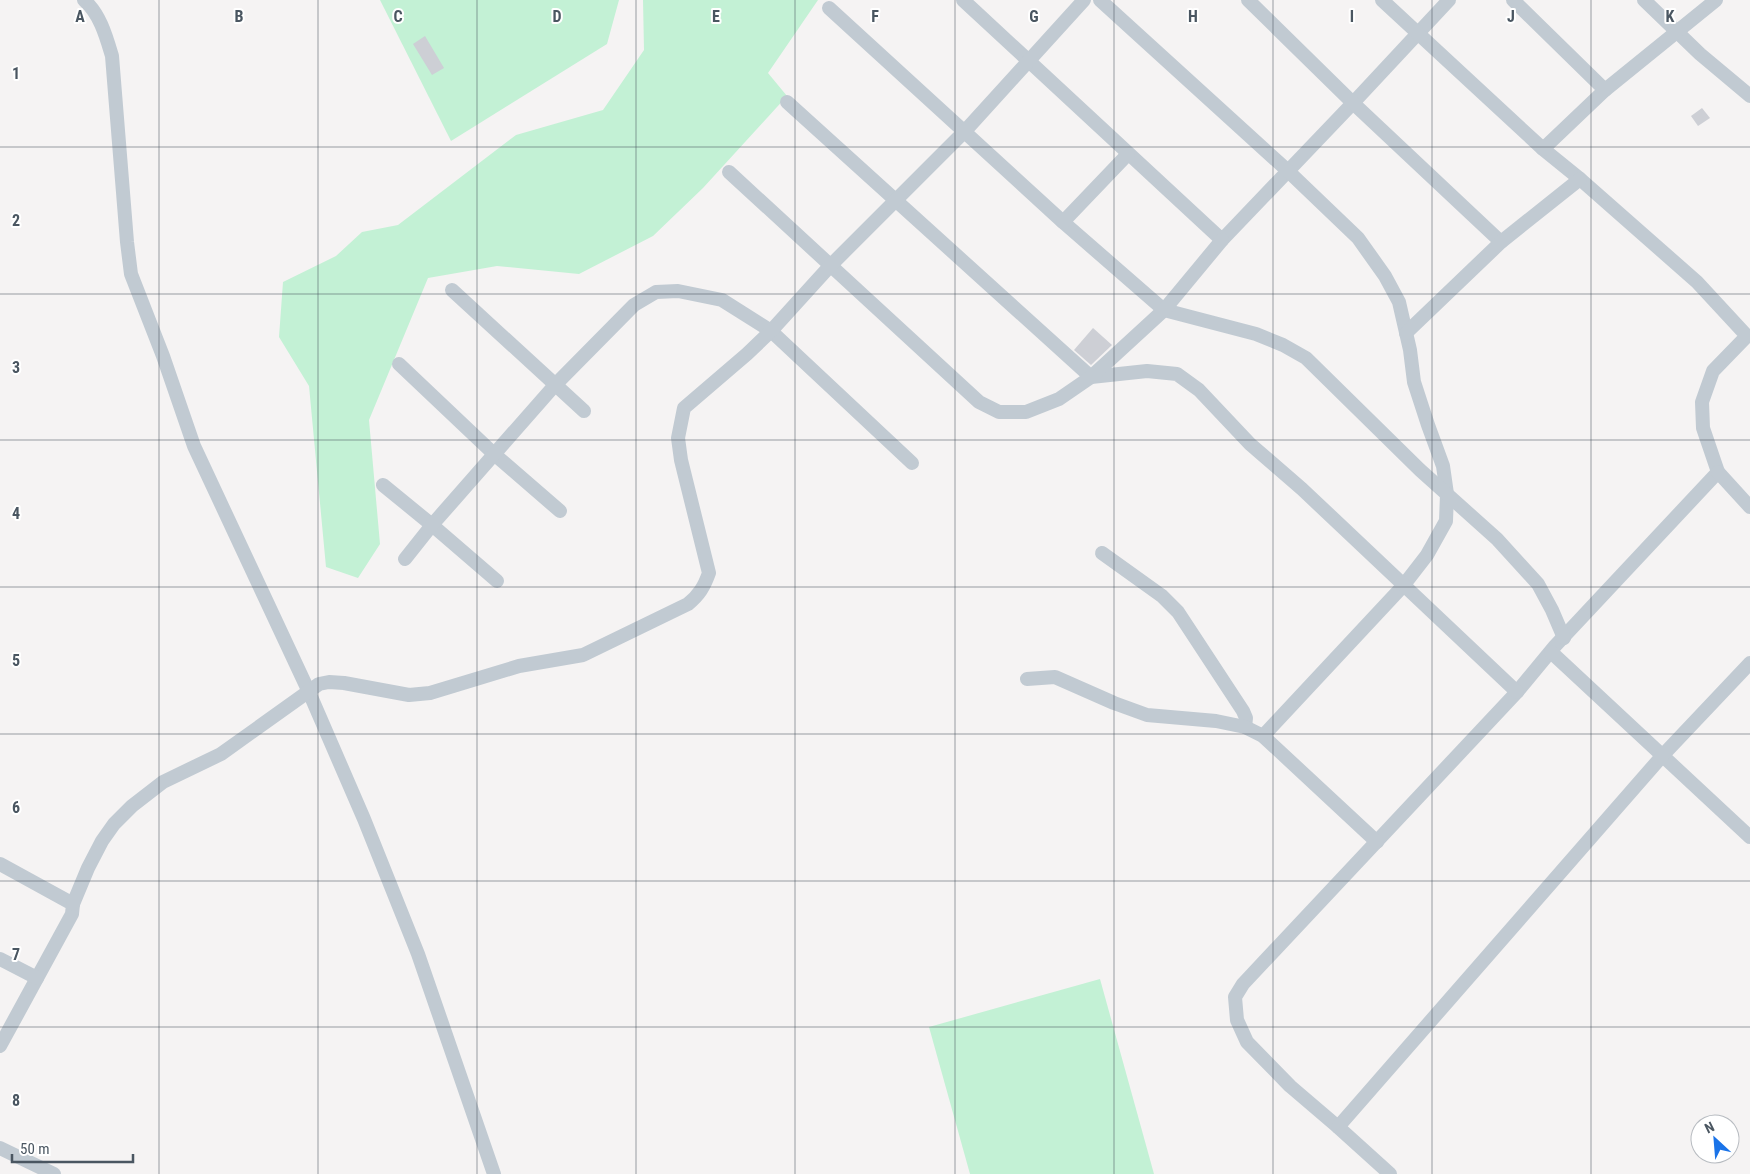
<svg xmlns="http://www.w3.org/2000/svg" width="1750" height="1174" font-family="'Roboto Condensed',sans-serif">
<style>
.green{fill:#c3f1d5}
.building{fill:#cdcfd5}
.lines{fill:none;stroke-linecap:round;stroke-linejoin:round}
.street{stroke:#c1cad2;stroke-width:14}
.grid{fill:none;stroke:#4a5661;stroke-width:1;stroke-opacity:0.55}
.grid-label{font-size:16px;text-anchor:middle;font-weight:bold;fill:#4a5661;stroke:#fff;stroke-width:4;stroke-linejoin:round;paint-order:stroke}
</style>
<rect width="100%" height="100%" fill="#f5f3f3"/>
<g class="green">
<path d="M380 0H619L607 44 451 141Z"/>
<path d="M643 0H818L768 73 787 96 703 188 653 236 579 274 497 266 428 278 369 420 380 544 358 578 326 567 309 386 279 337 283 282 336 256 362 232 398 225 516 135 603 110 644 50Z"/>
<path d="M1100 979 1154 1174H970L929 1027Z"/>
</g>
<g class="building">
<path d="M425 36 444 68 432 75 413 44Z"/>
<path d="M1702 108 1710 118 1698 126 1691 116Z"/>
<path d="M1093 328 1112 345 1091 365 1074 350Z"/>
</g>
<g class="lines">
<g class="street">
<path d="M84 0C100 14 106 36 112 56L127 242 131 274 163 356 194 446 309 692 364 819 418 954 494 1174"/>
<path d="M963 0 1222 240 1353 103 1449 0"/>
<path d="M1100 0 1288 171 1358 238 1385 276 1399 302 1410 350 1414 382 1428 425 1443 466 1447 494 1446 521 1427 555 1403 586 1263 736"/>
<path d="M1248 0 1353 103 1501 242"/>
<path d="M1382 0 1543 149 1580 179 1697 282 1747 336 1713 371 1702 402 1703 428 1718 472 1555 646 1517 692 1243 984 1235 997 1237 1020 1247 1042 1290 1086 1338 1127 1390 1174"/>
<path d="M1513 0 1605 90"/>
<path d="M1644 0 1700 54 1750 96"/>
<path d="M829 8 1063 222 1164 310 1256 334 1283 345 1306 358 1420 470 1497 539 1538 584 1552 610 1564 638"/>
<path d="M787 102 1091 377 1147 371 1177 374 1199 390 1250 444 1302 489 1517 692"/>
<path d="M1543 149 1605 90 1716 0"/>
<path d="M729 172 979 402 999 412H1026L1059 399 1091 377 1164 310 1222 240"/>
<path d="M1063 222 1128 154"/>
<path d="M452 290 584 411"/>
<path d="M1406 333 1501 242 1580 179"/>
<path d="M399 364 494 454 560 511"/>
<path d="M1718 472 1750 507"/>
<path d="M383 485 432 525 497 581"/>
<path d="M1102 553 1162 596 1178 612 1243 711 1246 718 1245 727"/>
<path d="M405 559 432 525 555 385 634 305 656 292 678 291 722 300 771 331 912 463"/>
<path d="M1551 652 1750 837"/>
<path d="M1027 679 1055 677 1114 703 1147 715 1216 721 1245 727 1263 736 1377 842"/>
<path d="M0 864 73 904 72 914 0 1046"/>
<path d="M73 904 88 868 102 841 114 824 132 806 163 782 221 754 319 684 329 682 344 683 409 695 430 693 519 666 583 655 688 604C699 595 704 587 709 573L681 460 678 438 684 408 747 354 771 331 830 266 965 131 1084 0"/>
<path d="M0 959 37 978"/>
<path d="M1338 1127 1663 755 1750 663"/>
<path d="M0 1148 54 1174"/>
</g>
</g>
<path class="grid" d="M159 0V1174M318 0V1174M477 0V1174M636 0V1174M795 0V1174M955 0V1174M1114 0V1174M1273 0V1174M1432 0V1174M1591 0V1174M0 147H1750M0 294H1750M0 440H1750M0 587H1750M0 734H1750M0 881H1750M0 1027H1750"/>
<g class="grid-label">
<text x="80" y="22">A</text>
<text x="239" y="22">B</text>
<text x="398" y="22">C</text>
<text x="557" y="22">D</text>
<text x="716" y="22">E</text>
<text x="875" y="22">F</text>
<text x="1034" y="22">G</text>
<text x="1193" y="22">H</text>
<text x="1352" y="22">I</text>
<text x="1511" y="22">J</text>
<text x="1670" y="22">K</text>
<text x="16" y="79">1</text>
<text x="16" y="226">2</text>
<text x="16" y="373">3</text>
<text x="16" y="519">4</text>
<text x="16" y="666">5</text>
<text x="16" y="813">6</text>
<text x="16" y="960">7</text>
<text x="16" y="1106">8</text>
</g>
<g transform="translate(1715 1139) rotate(334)"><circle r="24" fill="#ffffff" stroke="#b7bbc0"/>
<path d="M0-4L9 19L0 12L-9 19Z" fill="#1a73e8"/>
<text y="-8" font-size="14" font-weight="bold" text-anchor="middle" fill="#4a5661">N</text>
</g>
<path d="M12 1154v8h121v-8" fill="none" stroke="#4a5661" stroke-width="2.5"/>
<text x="20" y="1154" font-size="15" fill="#4a5661" stroke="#ffffff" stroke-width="4" paint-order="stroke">50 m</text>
</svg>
